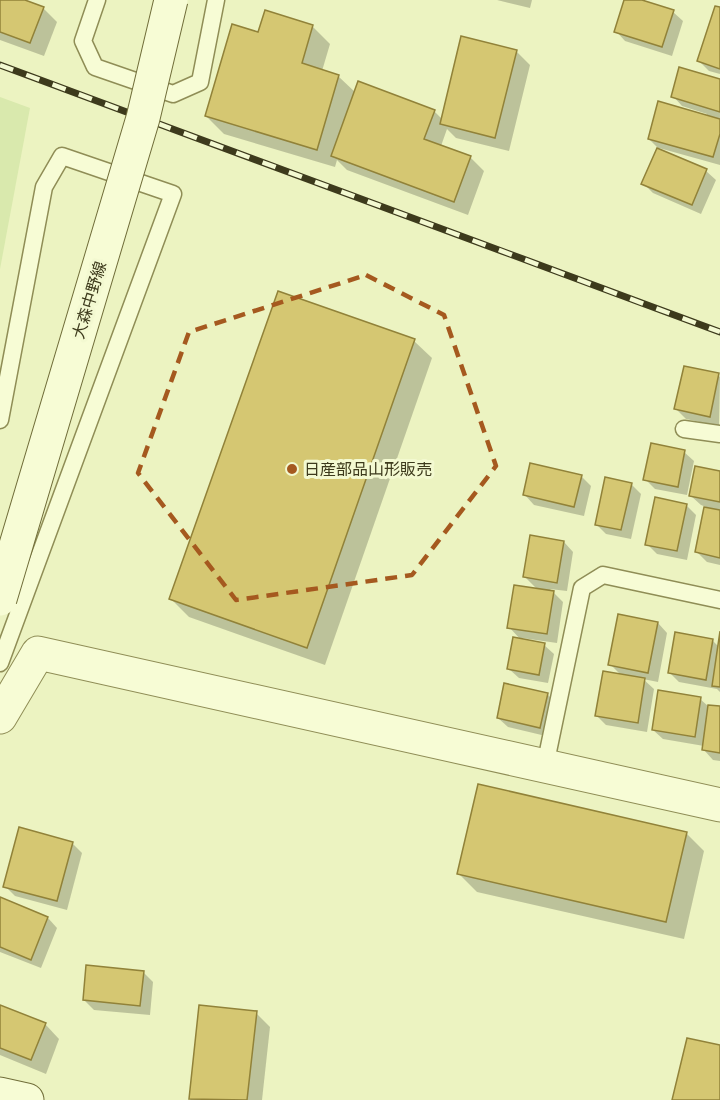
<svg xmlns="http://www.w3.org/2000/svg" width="720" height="1100" font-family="'Crimson Pro','Noto Sans JP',serif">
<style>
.farmland{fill:#d9e9ad}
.shadow{fill:#0003}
.building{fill:#d5c772;stroke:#918239;stroke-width:1.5}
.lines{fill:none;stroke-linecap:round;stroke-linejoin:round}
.lane-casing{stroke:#8f8d56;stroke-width:19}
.street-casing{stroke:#8f8d56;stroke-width:35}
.secondary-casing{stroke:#706d39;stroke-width:35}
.lane{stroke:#f7fcd5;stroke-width:16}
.street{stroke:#f7fcd5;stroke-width:33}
.secondary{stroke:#f7fcd5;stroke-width:33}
.rail-casing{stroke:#3d3a1c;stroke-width:7}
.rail{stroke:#f3f9d1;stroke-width:4.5;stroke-dasharray:14;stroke-linecap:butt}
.secondary-bridge-casing{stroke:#706d39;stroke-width:35;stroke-linecap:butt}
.secondary-bridge{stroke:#f7fcd5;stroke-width:33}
.marked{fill:none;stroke:#a5591f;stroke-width:4.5;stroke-dasharray:12 8;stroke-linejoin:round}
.poi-dot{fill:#a5591f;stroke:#f3f9d1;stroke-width:2}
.labels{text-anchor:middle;stroke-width:6;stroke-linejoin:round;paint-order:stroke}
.street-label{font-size:16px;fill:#3d3a1c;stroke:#f3f9d1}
.poi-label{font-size:16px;fill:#3d3a1c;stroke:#f3f9d1;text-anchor:start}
</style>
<rect width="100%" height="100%" fill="#ecf3c1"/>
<path class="farmland" d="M0 97 30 108 0 269Z"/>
<g class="shadow">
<path d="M0 0H21L43 8 57 22 44 56 0 40Z"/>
<path d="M497 0H532L530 8Z"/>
<path d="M626 0H637L673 12 683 21 672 56 625 41 616 31Z"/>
<path d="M720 9V74L709 71 699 61Z"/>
<path d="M312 26 330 44 322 71 338 76 356 93 434 111 443 120 516 51 530 65 509 151 456 138 447 129 441 146 470 157 484 171 468 215 347 170 337 160 335 167 224 134 206 116 259 33Z"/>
<path d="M720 81V165L659 148 658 150 706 171 716 180 701 214 653 193 643 183 658 148 649 139 706 116 707 114 682 106 673 96Z"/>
<path d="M414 341 432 358 325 665 189 617 171 599Z"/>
<path d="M718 375 720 377 719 426 686 419 676 409Z"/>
<path d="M684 452 694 461 687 495 655 489 645 479Z"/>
<path d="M720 473V565L707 562 697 552 706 507 701 505 691 496Z"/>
<path d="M581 476 591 486 584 516 534 505 525 495Z"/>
<path d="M631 484 641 494 631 539 606 534 596 524Z"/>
<path d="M686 505 696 515 687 560 657 554 647 544Z"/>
<path d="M564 542 573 552 567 591 550 589 563 602 557 643 522 638 521 640 509 627 538 590 525 577Z"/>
<path d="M658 623 667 633 658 682 643 679 654 689 647 732 606 725 597 716 622 676 610 664Z"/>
<path d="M712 640 719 647 720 641V692L717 689 679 682 669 672Z"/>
<path d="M544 645 554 654 548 683 519 678 509 669Z"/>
<path d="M547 694 557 704 550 737 508 727 498 718Z"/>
<path d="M700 699 708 706 720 708V761L713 760 704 750V746L663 739 653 730Z"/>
<path d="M686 833 704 851 684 939 477 892 459 874Z"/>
<path d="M72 843 82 853 67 910 15 896 5 886Z"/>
<path d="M0 899 48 918 57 928 41 968 0 952Z"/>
<path d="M143 972 153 982 150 1015 94 1010 84 1000Z"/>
<path d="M0 1006 45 1024 59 1039 46 1074 0 1055Z"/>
<path d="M256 1013 270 1027 262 1100H191L190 1099Z"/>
</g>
<g class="building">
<path d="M0 0H25L44 7 30 43 0 32Z"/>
<path d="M624 0H642L674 10 662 47 614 32Z"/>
<path d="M715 6 720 7V69L697 61Z"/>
<path d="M265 10 313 25 302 63 339 75 317 150 205 116 232 24 258 32Z"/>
<path d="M461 36 517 50 495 138 440 124Z"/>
<path d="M679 67 720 79V112L671 97Z"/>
<path d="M358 81 435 110 424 139 471 156 454 202 331 156Z"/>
<path d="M658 101 720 119V134L713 157 648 139Z"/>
<path d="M657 148 707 169 692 205 641 184Z"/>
<path d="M278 291 415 339 307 648 169 599Z"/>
<path d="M684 366 719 373 710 417 674 409Z"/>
<path d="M651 443 685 450 678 487 643 480Z"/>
<path d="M530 463 582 475 574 507 523 495Z"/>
<path d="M695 466 720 471V502L689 496Z"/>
<path d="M605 477 632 483 621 530 595 525Z"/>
<path d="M655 497 687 504 677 551 645 545Z"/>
<path d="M704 507 720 510V558L695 552Z"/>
<path d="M530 535 564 541 557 583 523 577Z"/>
<path d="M514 585 554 591 547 634 507 628Z"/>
<path d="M618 614 658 622 648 673 608 665Z"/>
<path d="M720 631V687L712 686Z"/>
<path d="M675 632 713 639 706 680 668 673Z"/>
<path d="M513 637 545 643 539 675 507 669Z"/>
<path d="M603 671 645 678 638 723 595 716Z"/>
<path d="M504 683 548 693 540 728 497 718Z"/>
<path d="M658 690 701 697 695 737 652 730Z"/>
<path d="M708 705 720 706V753L702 750Z"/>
<path d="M478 784 687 832 666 922 457 874Z"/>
<path d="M19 827 73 842 57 901 3 887Z"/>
<path d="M0 897 48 917 31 960 0 947Z"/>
<path d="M86 965 144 971 140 1006 83 1000Z"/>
<path d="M0 1005 46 1023 31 1060 0 1048Z"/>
<path d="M199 1005 257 1011 247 1100 189 1099Z"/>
<path d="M687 1038 720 1045V1100H672Z"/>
</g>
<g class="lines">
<g class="lane-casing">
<g id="lane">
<path d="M97 0 83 41 95 67 173 94 200 82 216 0"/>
<path d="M0 420 44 187 62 156 173 194 0 663"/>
<path d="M684 429 720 434"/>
<path d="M545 766 582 588 603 575 720 600"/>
</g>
</g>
<g class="street-casing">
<path id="street" d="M0 717 38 653 720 805"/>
</g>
<g class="secondary-casing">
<path id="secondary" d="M0 1094 27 1100"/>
</g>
<use href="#lane" class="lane"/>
<use href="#street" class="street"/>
<use href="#secondary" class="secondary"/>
<g class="rail-casing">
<path id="rail" d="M0 65 720 332"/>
</g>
<use href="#rail" class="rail"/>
<g class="secondary-bridge-casing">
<path id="secondary-bridge" d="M0 599 143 118 171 0"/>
</g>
<use href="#secondary-bridge" class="secondary-bridge"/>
</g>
<path class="marked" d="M366 275 444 315 496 466 412 575 236 600 138 473 189 332Z"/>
<circle class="poi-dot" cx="292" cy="469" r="6"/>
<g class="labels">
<g class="street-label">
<text transform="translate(89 300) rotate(-73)" y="6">大森中野線</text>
</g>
<g class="poi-label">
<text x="304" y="475">日産部品山形販売</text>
</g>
</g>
</svg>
